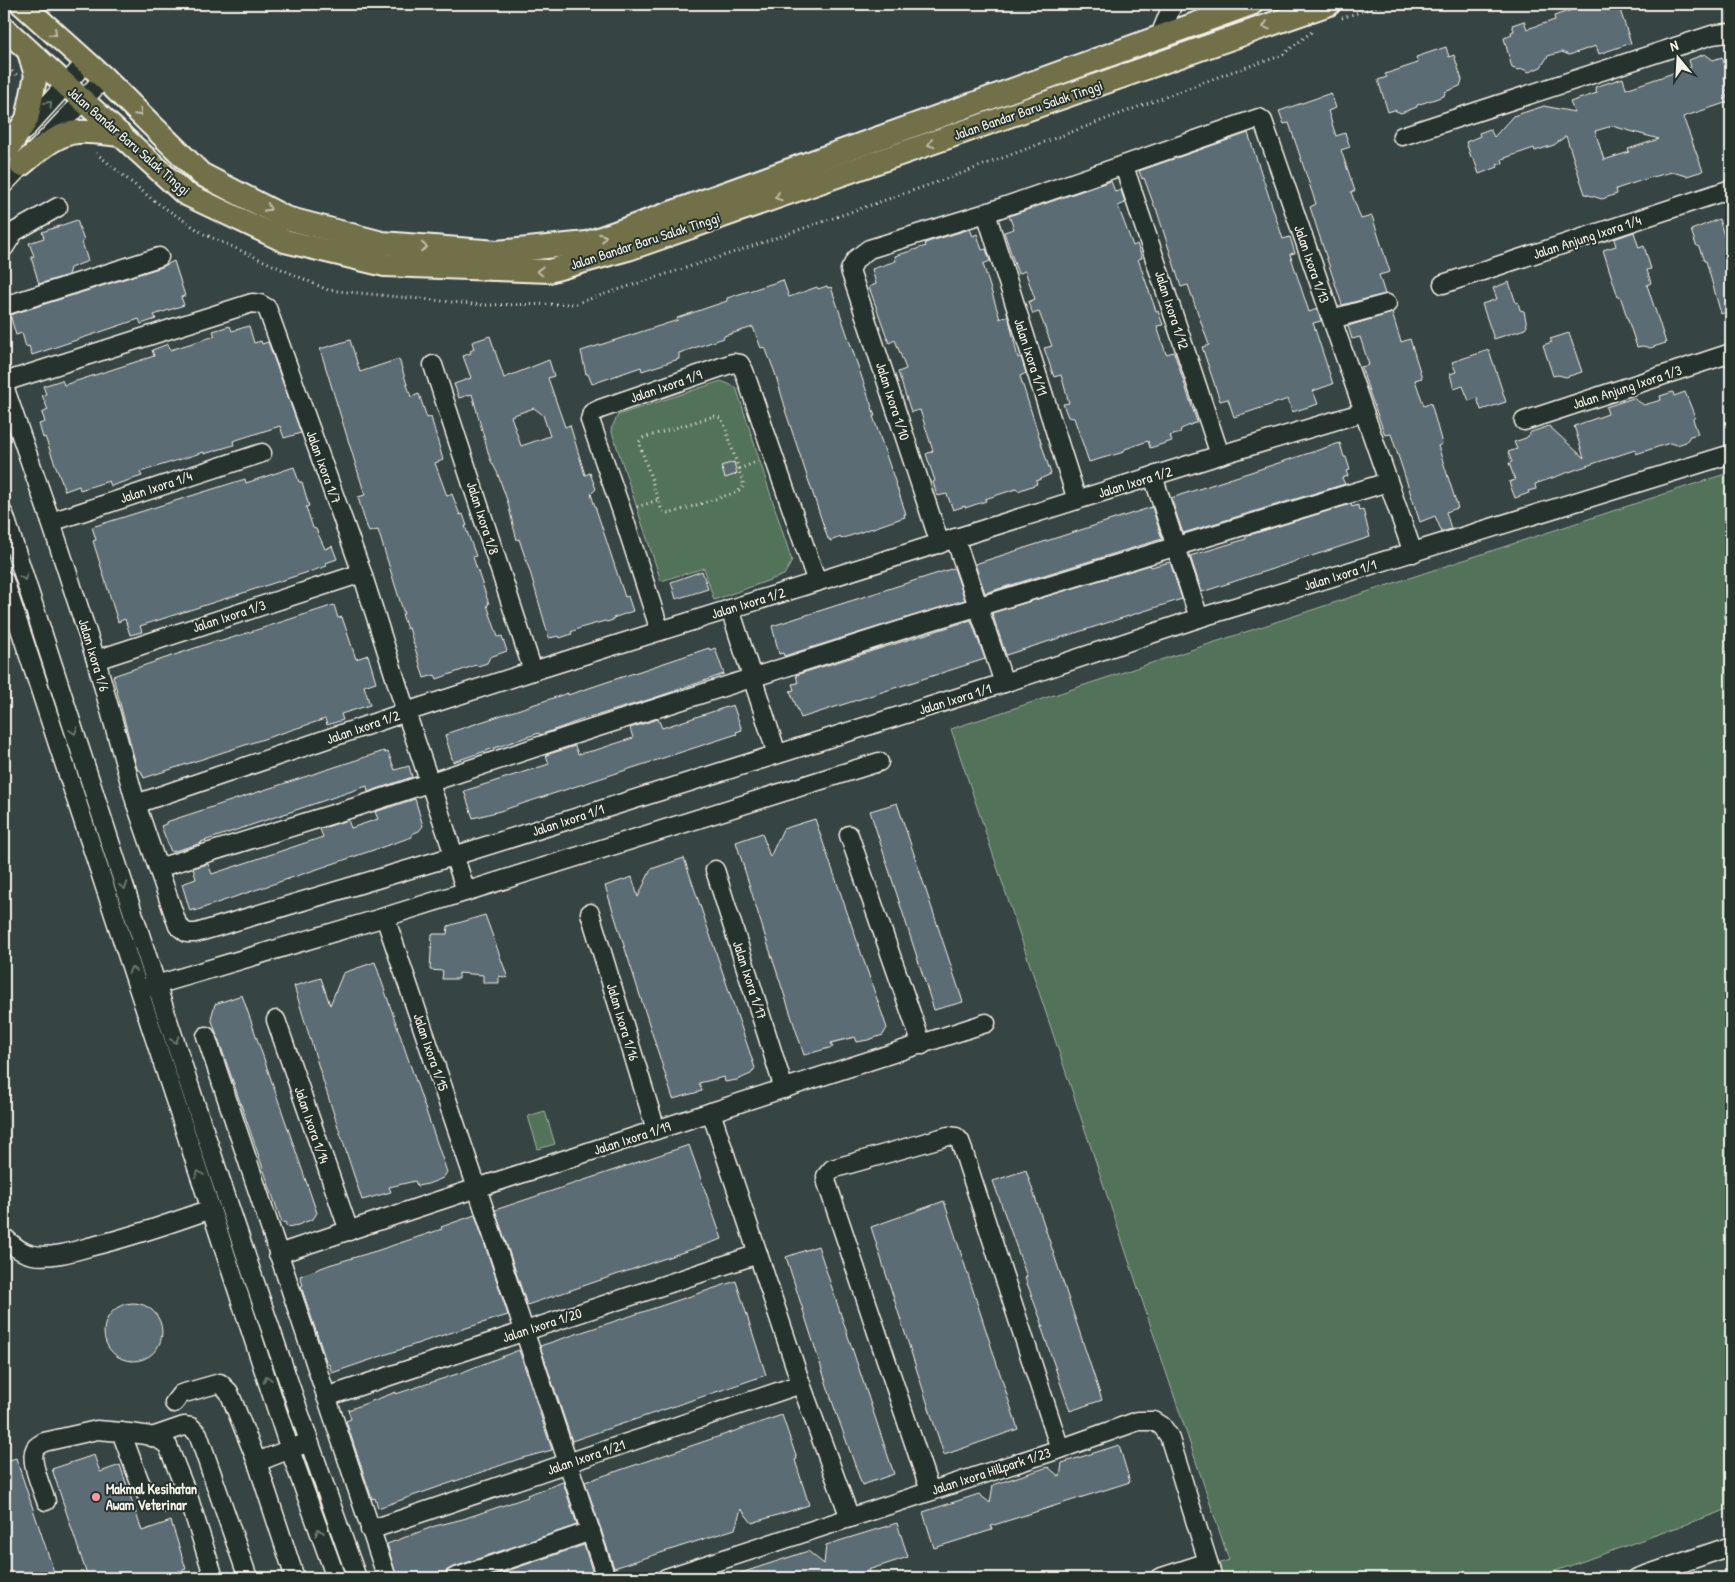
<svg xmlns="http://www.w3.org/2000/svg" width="1735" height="1582" font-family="'Patrick Hand',sans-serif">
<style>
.green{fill:#52725a;stroke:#a3b2a1}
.building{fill:#5c6c75;stroke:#f4f1e8;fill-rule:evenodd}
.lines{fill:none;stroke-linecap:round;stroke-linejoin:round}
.minor-casing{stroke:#f4f1e8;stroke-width:21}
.major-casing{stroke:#f4f1e8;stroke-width:26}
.path{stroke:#f4f1e8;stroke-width:3;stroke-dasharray:1 4;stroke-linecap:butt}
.minor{stroke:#26332d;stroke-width:18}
.major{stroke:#71704a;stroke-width:22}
.oneway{stroke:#c0bda9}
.oneway2{stroke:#6e766e}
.poi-dot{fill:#ff9aa2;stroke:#26332d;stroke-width:2}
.labels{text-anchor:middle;stroke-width:4;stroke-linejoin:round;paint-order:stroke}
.street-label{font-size:14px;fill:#f4f1e8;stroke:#26332d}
.poi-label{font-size:14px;font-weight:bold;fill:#f4f1e8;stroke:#26332d;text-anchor:start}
</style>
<rect width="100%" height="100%" fill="#364443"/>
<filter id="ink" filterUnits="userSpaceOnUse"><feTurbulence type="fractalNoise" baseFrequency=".02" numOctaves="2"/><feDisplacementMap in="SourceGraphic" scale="10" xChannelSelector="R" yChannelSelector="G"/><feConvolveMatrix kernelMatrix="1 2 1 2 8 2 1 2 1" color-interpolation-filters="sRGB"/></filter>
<g filter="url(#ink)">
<g class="green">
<path d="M721 381 736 387 792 561 784 575 714 600 704 568 661 581 611 429 618 415Z"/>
<path d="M1731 472V1508L1536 1578H1180L1229 1560 951 729Z"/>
<path d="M545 1111 555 1144 538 1149 528 1116Z"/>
</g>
<g class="building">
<path d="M1582 4H1618L1631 43 1599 54 1596 46 1569 55 1562 52 1548 56 1541 67 1529 72 1523 69 1518 70 1512 68 1504 38 1512 35 1511 32 1514 31 1512 25 1524 21 1527 29 1555 20 1554 16 1583 6Z"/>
<path d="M1446 47 1449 57 1454 55 1462 80 1460 86 1445 92 1444 96 1417 105V107L1401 113 1394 110 1388 112 1378 80 1387 77 1385 74 1418 63 1416 57Z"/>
<path d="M1705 54 1713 60 1722 57 1728 75 1724 76 1728 90 1725 91 1728 102 1683 117 1703 171 1687 176 1672 172 1649 178 1616 189 1617 194 1602 199 1585 194 1566 136 1554 145 1535 151 1534 148 1502 159 1503 163 1497 165 1498 167 1479 174 1474 159 1471 157 1466 142 1480 136 1479 133 1490 129 1494 137 1513 116 1544 106 1574 112 1570 102 1597 93 1595 87 1623 78 1626 89 1691 67 1689 60ZM1612 126 1659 139 1628 149 1629 152 1604 160 1595 131Z"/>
<path d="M1331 93 1336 108 1328 111 1336 136 1345 133 1350 147 1341 150 1355 191 1351 192 1361 219 1372 216 1390 272 1379 275 1385 294 1342 305 1310 207 1316 204 1289 123 1284 124 1279 111Z"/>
<path d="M1248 133 1283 239 1290 237 1295 253 1290 254 1309 312 1317 309 1319 314 1321 321 1313 323 1333 384 1313 391 1318 404 1292 412 1288 399 1234 417 1228 399 1220 401 1202 347 1209 345 1188 285 1181 287 1156 208H1155L1144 178 1142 179 1139 171Z"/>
<path d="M1111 181 1115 192 1121 190 1125 203 1118 206 1133 246 1137 244 1142 258 1138 259 1156 311H1158L1163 325 1157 326 1166 354 1174 352 1197 422 1181 429 1180 433 1170 436 1172 441 1150 448 1148 441 1125 449 1124 452 1089 462 1074 418 1068 417 1063 404 1069 403 1061 375 1054 377 1044 348 1052 346 1039 312 1033 314 1028 302 1035 299 1025 271 1018 274 1004 232 1014 229 1009 216Z"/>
<path d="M1719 219 1731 259V310L1721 314 1706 261H1704L1699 247 1696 245 1691 230Z"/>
<path d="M77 220 84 241 82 242 88 261 70 268 68 275 39 284 31 257 34 256 29 243 44 238 42 232Z"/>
<path d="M970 229 973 236 977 234 982 250 986 249 990 261 983 264 1000 319 1007 316 1009 319 1018 358 1021 357 1026 373 1020 376 1051 474 1036 481 1037 484 1018 491 1016 489 985 499 986 501 965 508V506L953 510 947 494 937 496 933 482 935 481 926 454 933 451 920 410 911 412 898 372 906 369 895 340 889 343 869 287 876 284 872 269 896 261 895 256 926 246 925 243Z"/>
<path d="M1634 232 1639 248 1644 246 1651 269 1647 270 1651 283 1647 285 1666 343 1650 348 1643 346 1637 347 1620 296 1618 297 1603 250 1616 246 1614 239Z"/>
<path d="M174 261 185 296 181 297 184 305 154 315 156 319 141 324 139 319 32 355 29 346 26 347 22 333 16 335 10 315 162 267Z"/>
<path d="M783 280 789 297 817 287 818 289 827 286 828 288 831 287 875 416H873L906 514H904L905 517 841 539V537L830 541V539H828L785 410H786L775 373 765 347 761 348 753 327 724 336V338L679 353V359L642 371 641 367 592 384 588 374H586L581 351 678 320 677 318 727 301V298Z"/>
<path d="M1509 282 1516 303 1518 302 1520 310 1524 311 1527 326 1525 329 1494 339 1482 304 1497 299 1493 288Z"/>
<path d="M1392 313 1401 342 1410 339 1422 378 1415 380 1424 406 1431 403 1442 444 1438 446 1458 508 1446 512 1451 529 1442 532 1435 516 1420 522 1391 434 1385 435 1370 394 1361 367 1369 365 1360 337 1352 339 1348 326Z"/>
<path d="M230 326 232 331 249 326 254 343 261 341 262 344 268 342 301 433 284 438 280 426 233 441 234 445 204 454V452L140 472 142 476 111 486 109 481 80 490 79 486 65 491 45 437 43 438 39 424 45 422 42 413 48 410 42 395 46 394 43 386 62 380 64 385 154 356 152 350 168 344 170 350 215 336 213 331Z"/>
<path d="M1569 333 1582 372 1566 377 1558 375 1553 376 1543 345 1552 342 1550 339Z"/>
<path d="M490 336 504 378 549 360 554 376 548 378 565 427 570 425 585 475 590 473 596 489 591 494 625 597 628 596 633 611 613 618V620L607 622 605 621 580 628 571 632 572 634 560 638 559 636 549 638 531 575 519 539 517 540 513 525 508 503 497 472 490 459 472 394 459 398 454 384 471 378 463 356 471 353 470 351 474 349 472 342ZM534 408 543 415 550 436 521 446 511 416Z"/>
<path d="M350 340 360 372 399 359 411 397 419 394 427 418 431 417 443 460 435 463 447 496 452 494 460 515 463 514 467 526H465L476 556 473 557 489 604 487 605 498 637 502 636 507 651 490 657 487 663 478 666 476 665 437 679 435 675 424 678 409 628 407 629 402 614H404L378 530 369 532 364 518 358 497 365 495 320 349Z"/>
<path d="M1489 350 1506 402 1481 410 1477 398 1469 401 1463 386 1454 389 1450 374 1456 372 1452 362Z"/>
<path d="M1673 392 1674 396 1685 392 1695 417 1693 419 1698 434 1690 436 1686 442 1677 445 1670 443 1636 454 1635 450 1592 464 1535 484 1536 489 1528 491 1529 493 1515 498 1509 482 1515 480 1509 463 1512 462 1508 452 1517 449 1514 442 1526 438 1531 432 1549 426 1584 458 1574 426 1608 414 1606 407 1633 398 1644 405 1661 400 1660 396Z"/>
<path d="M1340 443 1344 457H1346L1350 470 1346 471 1348 476 1342 478 1345 484 1183 533 1171 498Z"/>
<path d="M734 462 737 474 725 478 721 466Z"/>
<path d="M294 467 299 482H302L309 506 306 507 313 528 316 529 325 549 332 546 337 559 326 563 327 566 140 626 142 632 130 635 125 619 118 622 93 541 96 540 92 527 245 479 246 483Z"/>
<path d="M1351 504 1352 507 1358 505 1359 511 1363 509 1370 537 1202 592 1190 556 1246 539V536Z"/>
<path d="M1152 507 1162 539 985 593 975 564Z"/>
<path d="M1170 562 1182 599 1006 655 992 613 1150 565 1151 567Z"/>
<path d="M954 568 965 600 784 656 783 653 779 654 772 626Z"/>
<path d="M702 571 708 589 676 599 671 582Z"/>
<path d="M334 605 338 618 342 617 356 659 368 655 376 682 364 686 370 705 341 714 343 720 327 725 325 719 144 778 141 771 137 769 113 676 201 646 218 640 219 642Z"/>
<path d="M971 620 985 659 801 718 790 691 794 690 792 684 798 683 796 675Z"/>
<path d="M709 648 710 650 715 648 724 674 651 699 595 716V715L540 735 539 733 453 762 445 735 449 734 448 733 568 693V695Z"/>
<path d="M733 705 742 730 736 732 737 734 500 811 473 818 464 791 549 764 546 755 575 746 578 754 596 750 633 738 630 728 658 719 662 728Z"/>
<path d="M384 751 385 753 388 752 395 770 409 766 412 777 368 792 367 786 201 842 202 843 171 852 161 826 166 824V822Z"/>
<path d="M415 799 423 826 419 831 412 834V837L217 903 195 911V909L190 911 182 884 196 879 193 868 208 864 212 874 323 837 320 829 348 820 351 828 378 819 375 812Z"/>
<path d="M897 803 963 1002 934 1010 870 811Z"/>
<path d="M815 819 887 1028 883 1035 868 1040 857 1042 855 1037 831 1043 833 1047 804 1055 766 939 736 842 762 833 770 857 783 829Z"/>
<path d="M684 858 755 1068 751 1074 737 1080 725 1082 724 1077 699 1083 702 1091 673 1099 605 886 632 877 638 897 651 869Z"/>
<path d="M485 915 508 978 499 976V983H483V975L459 973V979H442L443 971 430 970 432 934H447L448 926Z"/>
<path d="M375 962 447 1172 443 1178 428 1184 417 1186 415 1181 389 1187 391 1192 362 1200 324 1084 294 986 321 978 330 1005 343 973Z"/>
<path d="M242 995 317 1213 313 1219 298 1225 287 1227 285 1222 282 1223 211 1018 215 1004Z"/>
<path d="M689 1145 722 1239 527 1305 495 1210Z"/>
<path d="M1026 1170 1102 1400 1070 1411 1041 1326H1043L1025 1278 1027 1277 993 1181Z"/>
<path d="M944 1201 1018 1429 944 1455 871 1227Z"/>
<path d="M475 1215 508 1315 437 1337 332 1373 329 1364H327L301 1286 303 1285 300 1276 329 1265 376 1251 442 1229 441 1227Z"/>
<path d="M818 1246 894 1474 862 1485 832 1401 786 1257Z"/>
<path d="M736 1281 766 1375 572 1441 540 1346Z"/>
<circle cx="133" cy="1332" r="29"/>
<path d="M519 1350 552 1450 519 1459 378 1508 375 1498 372 1499 346 1421 351 1419 348 1410 396 1392V1394L460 1373Z"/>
<path d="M782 1415 797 1459 795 1460 809 1505 752 1523 741 1509 735 1529 614 1568 585 1482Z"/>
<path d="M1119 1445 1130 1482 991 1526 992 1530 934 1548 923 1512 979 1494 990 1503 993 1485 1048 1467 1060 1477 1062 1463Z"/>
<path d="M94 1455 100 1472 120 1465 142 1531 171 1521 186 1569 159 1578H88L52 1469Z"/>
<path d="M16 1458 56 1578H4V1462Z"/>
<path d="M563 1482 577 1525 451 1568 446 1571 444 1578H397L387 1544 435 1526 463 1519 528 1497 527 1495Z"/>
<path d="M897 1523 908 1557 868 1570 869 1573 852 1578H732V1576L808 1551 824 1564 826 1545Z"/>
<path d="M584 1545 594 1577 486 1578Z"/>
</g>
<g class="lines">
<g class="minor-casing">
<g id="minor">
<path d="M1159 38 1171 8V4"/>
<path d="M24 131 86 62"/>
<path d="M1402 136 1712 35 1726 33 1731 35"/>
<path d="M1124 166 1220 455"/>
<path d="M4 184 104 78"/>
<path d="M986 213 1077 500"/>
<path d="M4 248 14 232 58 207"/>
<path d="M1443 284 1731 189"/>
<path d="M4 306 159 257"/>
<path d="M1332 319 1387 304"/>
<path d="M433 365 533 671"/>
<path d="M4 382 252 303 260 304 267 308 362 573 406 712 466 891"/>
<path d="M4 386 51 522 96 660 136 804 178 926 187 933H196L454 856 1004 683 1199 618 1731 454"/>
<path d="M1524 421 1731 353"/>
<path d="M1153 476 1199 618"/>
<path d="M4 514C119 869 232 1226 357 1578"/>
<path d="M51 522 262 453"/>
<path d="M955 538 1004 683"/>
<path d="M940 544 850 270 856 259 869 249 986 213 1259 118 1263 121 1413 553"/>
<path d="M4 580 290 1450 336 1578"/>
<path d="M730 609 777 754"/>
<path d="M660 631 622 512 590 420 592 413 600 409 733 363 740 364 744 371 817 582"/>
<path d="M96 660 362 573"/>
<path d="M136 804 406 712 533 671 1220 455 1364 412"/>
<path d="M849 835 922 1045"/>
<path d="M158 868 359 806 576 734 914 626 1388 482"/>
<path d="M715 870 784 1089"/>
<path d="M590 913 656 1130"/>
<path d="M385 917 477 1188 606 1578"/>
<path d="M146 988 385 917 879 762"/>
<path d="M276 1020 349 1231"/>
<path d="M206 1036 387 1578"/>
<path d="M711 1112 801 1384 850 1518"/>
<path d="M4 1237C12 1245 21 1253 33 1255 51 1258 72 1252 89 1247 131 1237 171 1223 211 1209"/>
<path d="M278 1254 477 1188 986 1023"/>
<path d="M326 1397 758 1254"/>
<path d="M174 1403 181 1394 220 1383 229 1392 257 1462 295 1578"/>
<path d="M121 1432C136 1434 157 1434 168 1446L189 1499 214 1578"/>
<path d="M152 1437 184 1426 191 1427 198 1434 248 1578"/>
<path d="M257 1462 301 1445"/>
<path d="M930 1491 827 1183 826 1176 832 1169 948 1136 956 1137 960 1141 1060 1449"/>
<path d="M46 1501C42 1489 29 1460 35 1449 37 1445 41 1444 44 1442L97 1430 121 1432 139 1480 146 1494 155 1500 165 1503 189 1499"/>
<path d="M370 1530 801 1384"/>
<path d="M454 1578 591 1531"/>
<path d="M666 1578 1060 1449 1138 1421H1154L1162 1426 1169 1436 1213 1578"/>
<path d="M1159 1578 1208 1562"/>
<path d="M1637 1578 1731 1546"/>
</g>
</g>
<g class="major-casing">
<g id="major">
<path d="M22 4 104 78 201 174 286 218 382 243 497 252 587 243 1251 4"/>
<path d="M4 28 184 193 285 241 385 265 549 271 628 249 1329 4"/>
<path d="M8 149 27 119 36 75 29 52"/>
<path d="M21 165C37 152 56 133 78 132 92 131 107 134 121 135"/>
</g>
</g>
<g class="path">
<path d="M1342 18 1384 4"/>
<path d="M4 65 17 75"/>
<path d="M96 153 153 200 204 234 328 290 483 305 574 304 732 253 949 178 1234 71 1281 56 1314 30"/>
<path d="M714 416 720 418 724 423 744 486 737 492 672 513H667L662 511 639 442 643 438Z"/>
<path d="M739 469 759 461"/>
<path d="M637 507 658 500"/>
</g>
<use href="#minor" class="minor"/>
<use href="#major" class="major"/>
</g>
<defs><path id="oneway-chevron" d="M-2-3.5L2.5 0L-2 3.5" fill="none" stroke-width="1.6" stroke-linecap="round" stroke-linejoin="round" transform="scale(1.25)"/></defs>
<g class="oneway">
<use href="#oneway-chevron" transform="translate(1266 26) rotate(161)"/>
<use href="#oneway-chevron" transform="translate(54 33) rotate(43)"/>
<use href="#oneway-chevron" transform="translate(139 113) rotate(45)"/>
<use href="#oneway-chevron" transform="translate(931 144) rotate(161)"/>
<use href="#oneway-chevron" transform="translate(778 197) rotate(161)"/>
<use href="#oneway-chevron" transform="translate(268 208) rotate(27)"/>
<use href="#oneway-chevron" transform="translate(603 237) rotate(-20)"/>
<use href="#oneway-chevron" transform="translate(424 247) rotate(4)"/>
<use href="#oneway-chevron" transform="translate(540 271) rotate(-178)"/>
</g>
<g class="oneway2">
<use href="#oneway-chevron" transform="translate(49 104) rotate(-48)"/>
<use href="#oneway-chevron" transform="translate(24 577) rotate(72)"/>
<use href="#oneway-chevron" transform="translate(74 731) rotate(72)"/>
<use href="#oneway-chevron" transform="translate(124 886) rotate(72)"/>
<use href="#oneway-chevron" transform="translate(132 970) rotate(-108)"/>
<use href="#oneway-chevron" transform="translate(175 1040) rotate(72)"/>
<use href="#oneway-chevron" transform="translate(199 1174) rotate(-108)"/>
<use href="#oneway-chevron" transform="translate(267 1379) rotate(-108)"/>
<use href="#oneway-chevron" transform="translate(319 1532) rotate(-109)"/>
</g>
</g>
<circle class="poi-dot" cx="96" cy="1497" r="5"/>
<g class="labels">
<g class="street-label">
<text transform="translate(1028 110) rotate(-19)" y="5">Jalan Bandar Baru Salak Tinggi</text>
<text transform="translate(129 141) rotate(41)" y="5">Jalan Bandar Baru Salak Tinggi</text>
<text transform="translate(1587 237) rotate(-18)" y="5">Jalan Anjung Ixora 1/4</text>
<text transform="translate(645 241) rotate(-18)" y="5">Jalan Bandar Baru Salak Tinggi</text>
<text transform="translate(1312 264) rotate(71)" y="5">Jalan Ixora 1/13</text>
<text transform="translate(1172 310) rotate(72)" y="5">Jalan Ixora 1/12</text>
<text transform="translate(1031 357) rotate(72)" y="5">Jalan Ixora 1/11</text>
<text transform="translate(666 386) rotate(-19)" y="5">Jalan Ixora 1/9</text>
<text transform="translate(1627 387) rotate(-18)" y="5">Jalan Anjung Ixora 1/3</text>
<text transform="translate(893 401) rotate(72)" y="5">Jalan Ixora 1/10</text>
<text transform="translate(324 467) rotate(70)" y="5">Jalan Ixora 1/7</text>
<text transform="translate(1135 482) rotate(-17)" y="5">Jalan Ixora 1/2</text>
<text transform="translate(156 487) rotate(-18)" y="5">Jalan Ixora 1/4</text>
<text transform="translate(483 518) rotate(72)" y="5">Jalan Ixora 1/8</text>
<text transform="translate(1340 575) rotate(-17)" y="5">Jalan Ixora 1/1</text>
<text transform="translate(748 603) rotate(-17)" y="5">Jalan Ixora 1/2</text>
<text transform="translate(229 616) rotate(-18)" y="5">Jalan Ixora 1/3</text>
<text transform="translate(94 655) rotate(73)" y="5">Jalan Ixora 1/6</text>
<text transform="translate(955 699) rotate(-17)" y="5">Jalan Ixora 1/1</text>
<text transform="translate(363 727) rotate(-19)" y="5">Jalan Ixora 1/2</text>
<text transform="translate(568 820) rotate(-18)" y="5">Jalan Ixora 1/1</text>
<text transform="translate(750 980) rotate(72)" y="5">Jalan Ixora 1/17</text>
<text transform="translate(623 1022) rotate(73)" y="5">Jalan Ixora 1/16</text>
<text transform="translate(431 1052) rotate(71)" y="5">Jalan Ixora 1/15</text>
<text transform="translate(312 1125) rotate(71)" y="5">Jalan Ixora 1/14</text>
<text transform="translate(632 1138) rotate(-18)" y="5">Jalan Ixora 1/19</text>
<text transform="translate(542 1325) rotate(-18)" y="5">Jalan Ixora 1/20</text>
<text transform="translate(586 1457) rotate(-19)" y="5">Jalan Ixora 1/21</text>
<text transform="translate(991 1471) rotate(-18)" y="5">Jalan Ixora Hillpark 1/23</text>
</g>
<g class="poi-label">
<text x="106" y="1494">Makmal Kesihatan<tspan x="106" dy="16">Awam Veterinar</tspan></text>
</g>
</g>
<rect width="1735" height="1582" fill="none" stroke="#26332d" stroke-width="20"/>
<rect x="10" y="10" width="1715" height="1562" fill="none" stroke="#f4f1e8" stroke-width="2" filter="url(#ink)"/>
<g transform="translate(1678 58) rotate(342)" stroke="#26332d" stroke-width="4" paint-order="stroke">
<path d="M0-4L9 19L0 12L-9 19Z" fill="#f4f1e8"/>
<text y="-8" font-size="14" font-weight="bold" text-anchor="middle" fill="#f4f1e8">N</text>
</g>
</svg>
